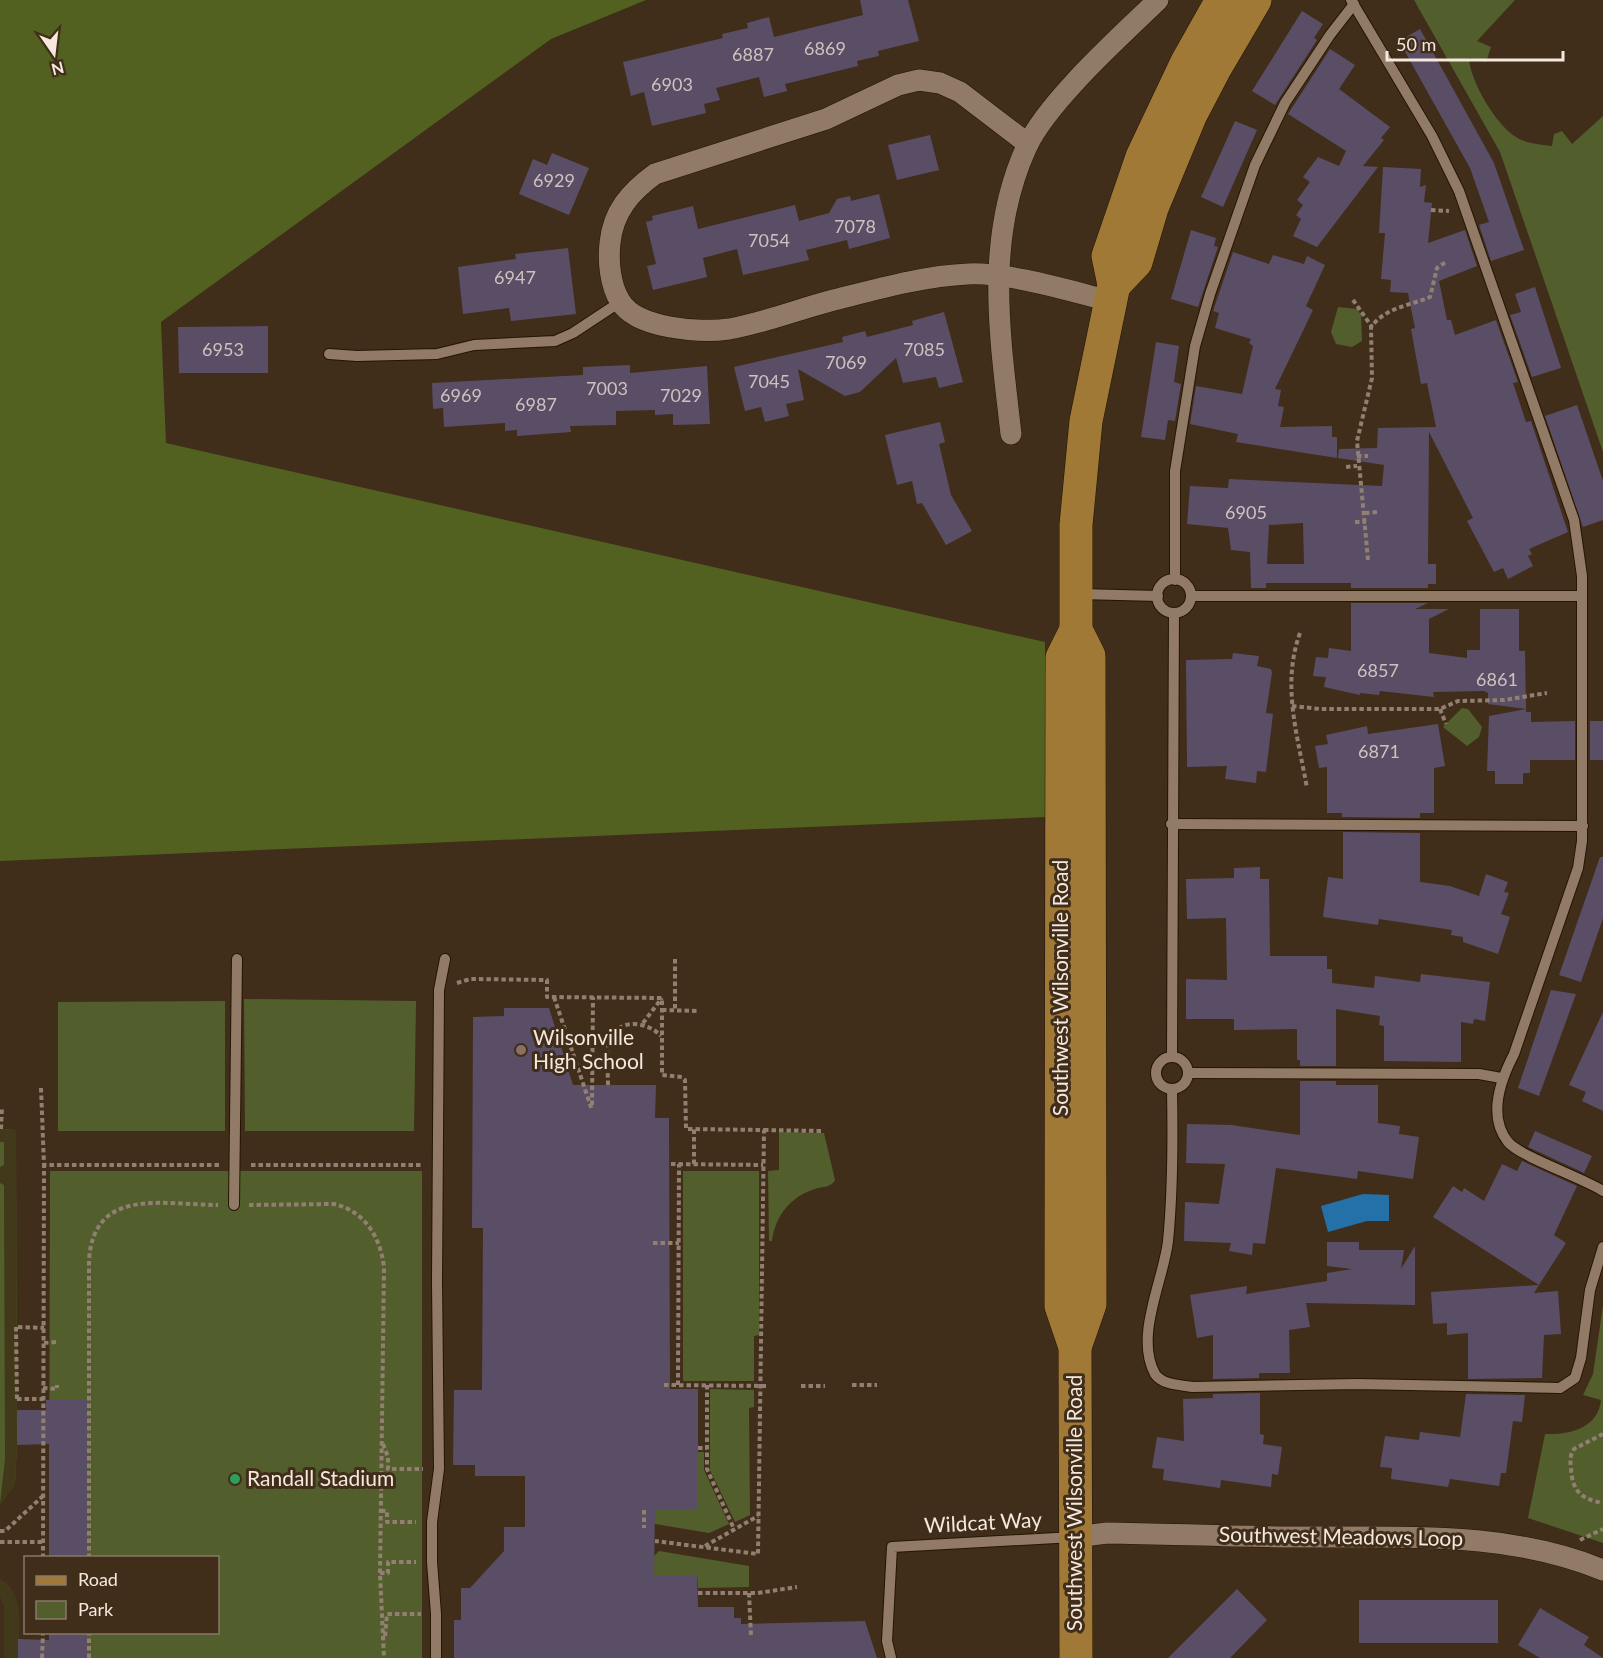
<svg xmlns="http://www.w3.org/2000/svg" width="1603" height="1658" font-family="Lato,sans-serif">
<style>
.green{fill:#525f2d}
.forest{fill:#526120}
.sand{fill:#413919}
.water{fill:#2471a8}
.building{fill:#5a4e66;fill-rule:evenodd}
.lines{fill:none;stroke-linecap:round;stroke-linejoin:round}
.service-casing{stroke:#261503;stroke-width:12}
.minor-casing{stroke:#261503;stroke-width:22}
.primary-casing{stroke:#261503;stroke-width:34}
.path{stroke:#918071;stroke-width:4;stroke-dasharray:4.5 3;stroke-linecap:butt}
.service{stroke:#927b66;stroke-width:10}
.minor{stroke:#927b66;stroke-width:21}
.primary{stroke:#a07936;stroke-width:33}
.education-dot{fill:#8d6e63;stroke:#402d1a;stroke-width:2}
.leisure-dot{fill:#2e9e5b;stroke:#402d1a;stroke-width:2}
.labels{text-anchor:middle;stroke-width:6;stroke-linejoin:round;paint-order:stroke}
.number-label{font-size:18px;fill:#cec2be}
.street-label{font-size:21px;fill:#f5e8dc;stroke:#402d1a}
.poi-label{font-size:21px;fill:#f5e8dc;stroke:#402d1a;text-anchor:start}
</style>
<rect width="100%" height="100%" fill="#402d1a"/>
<g class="green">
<path d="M1414 0H1515L1477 41 1491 47 1486 62 1469 58C1470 81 1496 125 1516 137 1527 144 1540 144 1552 146L1554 134 1562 131 1572 144 1603 116V452L1500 152Z"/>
<path d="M1338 307 1357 309 1361 315 1362 341 1352 347 1336 344 1331 332Z"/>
<path d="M1462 708 1468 709 1482 727 1479 737 1467 746 1443 727Z"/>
<path d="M244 999 416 1001 414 1131H245Z"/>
<path d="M225 1001V1131H58V1002Z"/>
<path d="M0 1129 16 1130 17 1445 15 1484 0 1504Z"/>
<path d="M779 1132 824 1133 835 1180C831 1188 823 1186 815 1189 791 1196 775 1216 772 1241H769L768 1171 779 1170Z"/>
<path d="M50 1171H422V1658H49V1633L218 1632V1558L49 1557Z"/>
<path d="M683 1171H759V1335L754 1336V1381H683Z"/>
<path d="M1603 1305V1543L1528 1518 1545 1434C1568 1435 1598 1429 1601 1400L1583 1395 1593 1374Z"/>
<path d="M710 1389 754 1390V1407L749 1408 750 1515 735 1522 710 1470Z"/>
<path d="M698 1452H704V1470L729 1524 709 1533 649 1523 648 1509H698Z"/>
<path d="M659 1551 749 1566V1587L698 1588 697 1575H633V1556H654Z"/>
</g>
<path class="forest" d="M0 0H646L551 39 161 322 166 443 1045 642 1046 817 0 861Z"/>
<g class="sand">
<path d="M0 1129 16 1130 17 1445 15 1484 0 1504 5 1459 4 1185 0 1183V1167L4 1165V1142H0Z"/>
<path d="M0 1579C27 1592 18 1633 18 1658H4V1607L0 1597Z"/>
</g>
<path class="water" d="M1363 1194 1389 1195V1221H1367L1328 1232 1321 1206Z"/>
<g class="building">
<path d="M860 0H908L919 41 878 51 879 56 857 61 858 66 785 84 787 91 764 97 759 77 716 88 720 100 704 104 706 113 652 126 644 92 631 96 623 62 723 38 722 34 748 28 747 23 769 17 774 37 863 15Z"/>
<path d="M1302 11 1323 24 1314 38 1317 40 1275 105 1252 91Z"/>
<path d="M1420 29 1494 163 1524 250 1491 261 1479 225 1489 222 1470 168 1399 41Z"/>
<path d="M1330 49 1355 65 1339 89 1390 127 1381 138 1384 140 1363 166 1378 167 1317 247 1293 236 1301 219 1296 215 1303 205 1297 200 1310 182 1303 177 1318 157 1339 166 1346 151 1288 114Z"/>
<path d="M1235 121 1257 130 1223 207 1201 197Z"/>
<path d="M930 135 939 170 897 180 888 145Z"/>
<path d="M552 153 589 168 569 215 519 194 533 159 547 165Z"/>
<path d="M1383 167 1421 169 1420 187 1426 185 1424 202 1432 203 1428 243 1465 230 1477 266 1439 281 1447 320H1451L1455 335 1496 320 1518 382 1513 383 1526 422 1531 421 1568 532 1529 549 1532 554 1528 556 1533 566 1508 579 1503 568 1494 572 1467 521 1473 518 1429 432 1428 564H1436V584H1428V588H1351V583H1266V588H1251L1250 552 1231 550 1228 528 1187 524 1190 486 1228 488 1229 479 1382 486 1384 465 1338 458 1339 449 1377 448 1378 428 1436 427 1427 383 1421 384 1411 329 1415 328 1408 293 1390 292 1391 280 1381 279 1385 233H1379ZM1303 523 1304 564H1267L1269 525Z"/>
<path d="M879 194 890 238 849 249 847 240 806 250 809 260 743 275 737 249 703 258 707 277 653 290 647 266 656 264 646 222 653 220 652 216 693 206 698 229 795 205 799 221 829 213 837 199 850 196 851 201Z"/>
<path d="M1191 230 1216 238 1214 246 1218 247 1198 307 1171 299Z"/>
<path d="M568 248 576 314 511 321 509 308 463 314 458 267 516 259 515 254Z"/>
<path d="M1233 252 1269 264 1273 255 1304 264 1307 256 1325 265 1306 306 1313 310 1275 389 1281 390 1278 406 1284 407 1280 427 1332 426V437H1337V458L1236 442 1238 434 1190 424 1196 386 1242 394 1253 346 1249 343 1251 339 1215 328 1219 313 1213 311Z"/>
<path d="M1535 287 1561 368 1532 377 1510 315 1521 312 1515 294Z"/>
<path d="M944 312 963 382 939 388 936 377 903 383 896 358 860 392 845 396 798 369 804 400 786 404 789 416 765 422 761 407 745 411 734 367 843 342 842 337 865 331 867 337 913 325 912 321Z"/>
<path d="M268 326V373H179L178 327Z"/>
<path d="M1156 342 1179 346 1174 382 1181 384 1175 421 1168 420 1165 440 1141 437Z"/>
<path d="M630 365V373L707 366 710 424 673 425V414L655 415V410L616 411V425L570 426 571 432 517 436V430L505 431V423L444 427 443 408 433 409 432 383 583 375V367Z"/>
<path d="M1577 405 1603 481V520L1583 527 1545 416Z"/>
<path d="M940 422 945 442 939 444 951 495 972 531 946 545 922 503 917 504 912 481 897 485 885 435Z"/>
<path d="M1351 603H1428L1415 609H1449L1429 619V653L1467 658V650H1480V609H1519V651H1525L1526 709 1488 704V693L1484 691 1433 692 1434 697 1380 691 1379 695 1360 693V695L1324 687 1326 677 1313 676 1316 657 1328 658 1329 648 1351 651Z"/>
<path d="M1233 653 1259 656 1257 666 1271 669 1272 673 1266 713 1273 714 1266 772 1257 771 1256 783 1225 779 1227 766 1187 767 1186 660 1232 659Z"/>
<path d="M1526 709V712H1531V722L1575 721V760H1530V773H1523V784H1495V771H1487L1489 716Z"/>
<rect x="1590" y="721" width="13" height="39"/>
<path d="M1438 724 1445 766 1434 768V813H1420V818L1342 817V813H1327V767L1319 768 1315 746 1328 744 1326 735 1367 726 1368 734Z"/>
<path d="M1343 832 1420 833V882L1450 886 1479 896 1486 874 1508 882 1504 892 1509 893 1501 914 1510 917 1498 954 1463 942V937L1451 935 1452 930 1379 919 1378 925 1323 917 1328 877 1343 879Z"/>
<path d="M1600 857H1603V918L1581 982 1559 975Z"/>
<path d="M1260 867V879H1269L1270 956H1327V969H1332V983L1374 988 1375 976 1420 982 1421 974 1490 982 1485 1021 1474 1019 1473 1024 1461 1022V1062L1384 1061V1026L1379 1025 1380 1016 1336 1009V1066H1300V1060H1297V1029L1234 1030V1019H1186V979L1227 980 1226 918 1187 919 1186 879 1234 878V868Z"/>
<path d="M1551 990 1576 994 1539 1096 1518 1088Z"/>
<path d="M504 1008H549L573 1085H656L655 1118H669L670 1389H698V1509H655L654 1575H697L698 1607H734V1618H741V1624L865 1621 877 1658H454V1620H461V1588H470L504 1551V1527H525V1476H475V1465H453L454 1390H482L483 1228H472L473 1017 504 1016Z"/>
<path d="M1603 1012V1111L1582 1101 1586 1092 1569 1085Z"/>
<path d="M1300 1081H1336V1085H1378V1123L1400 1126 1399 1134 1419 1137 1413 1179 1358 1171 1357 1179 1276 1168 1265 1244 1253 1243 1252 1255 1229 1251 1231 1243 1184 1241 1185 1202 1219 1204 1225 1164 1186 1163 1187 1124 1231 1125 1300 1135Z"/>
<path d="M1535 1131 1592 1156 1584 1173 1528 1147Z"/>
<path d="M1522 1161 1577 1186 1554 1235 1566 1243 1539 1285 1433 1217 1453 1186 1462 1192 1464 1188 1484 1201 1502 1164 1517 1171Z"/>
<path d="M1327 1242H1359V1250H1404L1401 1269 1415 1246V1305L1306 1303 1310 1327 1289 1330 1290 1373H1259V1378L1213 1379V1335L1197 1338 1190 1295 1247 1286 1246 1294 1327 1281V1273L1352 1269 1327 1266Z"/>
<path d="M1539 1285 1534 1293 1558 1291 1561 1334 1544 1335 1542 1378 1468 1379V1333L1447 1335V1323L1433 1324 1431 1292Z"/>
<path d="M1260 1393V1434L1264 1435 1263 1444 1282 1447 1278 1475 1272 1474 1271 1487 1221 1480 1220 1488 1163 1480 1164 1469 1152 1468 1157 1437 1184 1441 1183 1399 1213 1398V1394Z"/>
<path d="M1466 1394 1525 1395 1522 1422 1513 1421 1506 1473H1501L1499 1486 1450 1479 1448 1487 1391 1479 1392 1468 1380 1467 1385 1436 1419 1440 1420 1432 1460 1437Z"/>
<path d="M46 1400H88V1557H49V1444L17 1445V1410H46Z"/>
<path d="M1237 1589 1267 1620 1230 1658H1168Z"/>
<rect x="1359" y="1600" width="139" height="43"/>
<path d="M1540 1608 1589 1637 1584 1645 1603 1658H1540L1518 1645Z"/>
<path d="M49 1632H88V1658H18V1639L49 1640Z"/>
</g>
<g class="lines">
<g class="service-casing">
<g id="service">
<path d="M1351 0 1432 136 1459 191 1574 520 1582 576V841L1578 868 1514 1054C1501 1079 1487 1116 1508 1142 1519 1156 1583 1178 1603 1191"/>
<path d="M329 354 357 356 437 354 474 345 555 341 573 333 620 302"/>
<circle cx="1174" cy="596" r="17"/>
<path d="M1175 580V471L1195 346 1210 294 1255 165 1285 103 1330 35 1354 4"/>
<path d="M1080 594 1158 596"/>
<path d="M1191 596H1581"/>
<path d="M1171 824 1583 826"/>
<circle cx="1172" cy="1073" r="16"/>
<path d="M1172 1057 1174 613"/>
<path d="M1189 1073 1479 1074 1501 1078"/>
<path d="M1172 1090C1173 1140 1173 1190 1168 1241 1164 1279 1134 1336 1155 1374 1162 1385 1181 1385 1192 1387L1357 1384 1560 1388 1575 1378 1581 1358 1590 1290 1603 1247"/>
<path d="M234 1205 237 959"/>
<path d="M436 1658V1614L432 1562V1522L439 1469 437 1282 439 990 445 959"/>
<path d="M891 1658 887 1641 892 1547 1074 1537"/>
</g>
</g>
<g class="minor-casing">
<g id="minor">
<path d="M1028 144 960 92 940 83 919 80 898 85 826 119 655 174C630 192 613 212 610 243 608 261 610 285 620 301 636 329 701 333 729 329 764 323 796 310 830 301 874 290 922 276 968 274 1008 272 1070 291 1110 301"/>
<path d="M1011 434C1000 336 984 239 1027 146 1049 100 1121 36 1158 0"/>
<path d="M1075 1537 1107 1533C1174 1534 1241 1537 1307 1537 1408 1538 1509 1531 1603 1570"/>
</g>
</g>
<g class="primary-casing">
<g id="primary">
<path d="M1114 285 1136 262 1152 208 1191 114 1214 70 1255 0"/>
<path d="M1076 630 1062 658 1061 1306 1075 1347 1076 1658"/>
<path d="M1075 1347 1090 1304 1089 656 1076 630V525L1086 421 1114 285 1108 256 1142 157 1187 62 1222 0"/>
</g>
</g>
<g class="path">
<path d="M1431 210 1449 211"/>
<path d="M1353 300 1372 327"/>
<path d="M1357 456H1368"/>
<path d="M1346 467 1357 466"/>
<path d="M1365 513 1378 512"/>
<path d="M1355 522H1366"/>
<path d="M1368 560 1357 441 1372 378 1371 327C1386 307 1409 306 1430 297L1437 268 1446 262"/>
<path d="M1300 633C1281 685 1298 737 1307 788"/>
<path d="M1292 706 1320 709H1440L1458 701 1504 700 1547 693"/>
<path d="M1440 709 1446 724"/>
<path d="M675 959V1010"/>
<path d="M457 983 470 979 547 980V997L662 998V1075L682 1077 685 1080 686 1129 764 1130 758 1554 655 1541"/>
<path d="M554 997 592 1110"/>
<path d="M662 1010 699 1011"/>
<path d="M643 1023 662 998"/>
<path d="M608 1085C608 1072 606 1058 608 1046 614 1017 646 1020 661 1036"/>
<path d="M41 1088 44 1165H219"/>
<path d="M592 1105 593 997"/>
<path d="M1 1129 2 1107"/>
<path d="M764 1130 823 1131"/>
<path d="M671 1164 763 1165"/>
<path d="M694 1164V1129"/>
<path d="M251 1165H423"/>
<path d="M249 1205 334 1204C365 1211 381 1238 384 1268L380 1573 384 1658"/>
<path d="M653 1243H679"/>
<path d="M16 1327 17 1399"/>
<path d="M18 1327 44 1328"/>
<path d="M44 1343 56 1342V1345"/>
<path d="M664 1385 768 1386"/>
<path d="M678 1385 679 1164"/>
<path d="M707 1385V1469L734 1529"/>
<path d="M852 1385H877"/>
<path d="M801 1386H825"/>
<path d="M43 1388 57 1389V1385"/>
<path d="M17 1399H43"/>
<path d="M1603 1434 1574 1449C1570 1455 1570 1461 1571 1468 1572 1491 1581 1499 1603 1503"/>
<path d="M383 1444 388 1457V1469H423"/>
<path d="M698 1448H707"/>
<path d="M644 1510V1528"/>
<path d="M381 1511H387V1522H416"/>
<path d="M0 1531H5L43 1496"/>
<path d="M1580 1540 1603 1529"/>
<path d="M0 1542H43"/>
<path d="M705 1546 758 1516"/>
<path d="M43 1558 44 1165"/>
<path d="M89 1558V1261C93 1186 164 1205 218 1205"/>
<path d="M380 1573H388V1562H416"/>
<path d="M698 1593H758L797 1587"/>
<path d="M749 1593 751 1636"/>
<path d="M385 1636 387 1614H421"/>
<path d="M42 1658 43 1632"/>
<path d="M89 1658V1632"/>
</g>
<use href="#service" class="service"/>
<use href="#minor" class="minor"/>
<use href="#primary" class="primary"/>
</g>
<circle class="education-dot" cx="521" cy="1050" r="6"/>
<circle class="leisure-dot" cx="235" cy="1479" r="6"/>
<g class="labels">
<g class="number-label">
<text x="825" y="55">6869</text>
<text x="753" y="61">6887</text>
<text x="672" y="91">6903</text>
<text x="554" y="187">6929</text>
<text x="855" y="233">7078</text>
<text x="769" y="247">7054</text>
<text x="515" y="284">6947</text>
<text x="223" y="356">6953</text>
<text x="924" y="356">7085</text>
<text x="846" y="369">7069</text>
<text x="769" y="388">7045</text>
<text x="607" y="395">7003</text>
<text x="461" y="402">6969</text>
<text x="681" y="402">7029</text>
<text x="536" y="411">6987</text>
<text x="1246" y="519">6905</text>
<text x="1378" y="677">6857</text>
<text x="1497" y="686">6861</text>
<text x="1379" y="758">6871</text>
</g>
<g class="street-label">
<text transform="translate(1061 988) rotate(-90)" y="7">Southwest Wilsonville Road</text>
<text transform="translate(1075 1503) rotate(-90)" y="7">Southwest Wilsonville Road</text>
<text transform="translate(983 1523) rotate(-3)" y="7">Wildcat Way</text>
<text transform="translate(1341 1537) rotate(1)" y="7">Southwest Meadows Loop</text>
</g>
<g class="poi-label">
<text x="533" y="1045">Wilsonville<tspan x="533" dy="24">High School</tspan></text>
<text x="247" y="1486">Randall Stadium</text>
</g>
</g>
<rect x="24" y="1556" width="195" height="78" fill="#402d1a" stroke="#887868" stroke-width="1.5"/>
<rect x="36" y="1576" width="30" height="9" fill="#a07936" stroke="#887868" stroke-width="1.5"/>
<text x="78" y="1586" font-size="18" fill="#f5e8dc">Road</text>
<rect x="36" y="1601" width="30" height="18" fill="#525f2d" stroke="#887868" stroke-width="1.5"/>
<text x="78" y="1616" font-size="18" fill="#f5e8dc">Park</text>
<g transform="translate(54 54) rotate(166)" stroke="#402d1a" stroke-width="4.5" paint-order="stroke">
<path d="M0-4.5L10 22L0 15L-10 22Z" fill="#f5e8dc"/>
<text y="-9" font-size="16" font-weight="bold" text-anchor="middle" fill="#f5e8dc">N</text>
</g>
<path d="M1387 51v9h176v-9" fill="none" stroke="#f5e8dc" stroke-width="3"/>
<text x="1396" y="51" font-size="18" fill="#f5e8dc" stroke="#402d1a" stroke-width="4.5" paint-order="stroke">50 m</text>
</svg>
